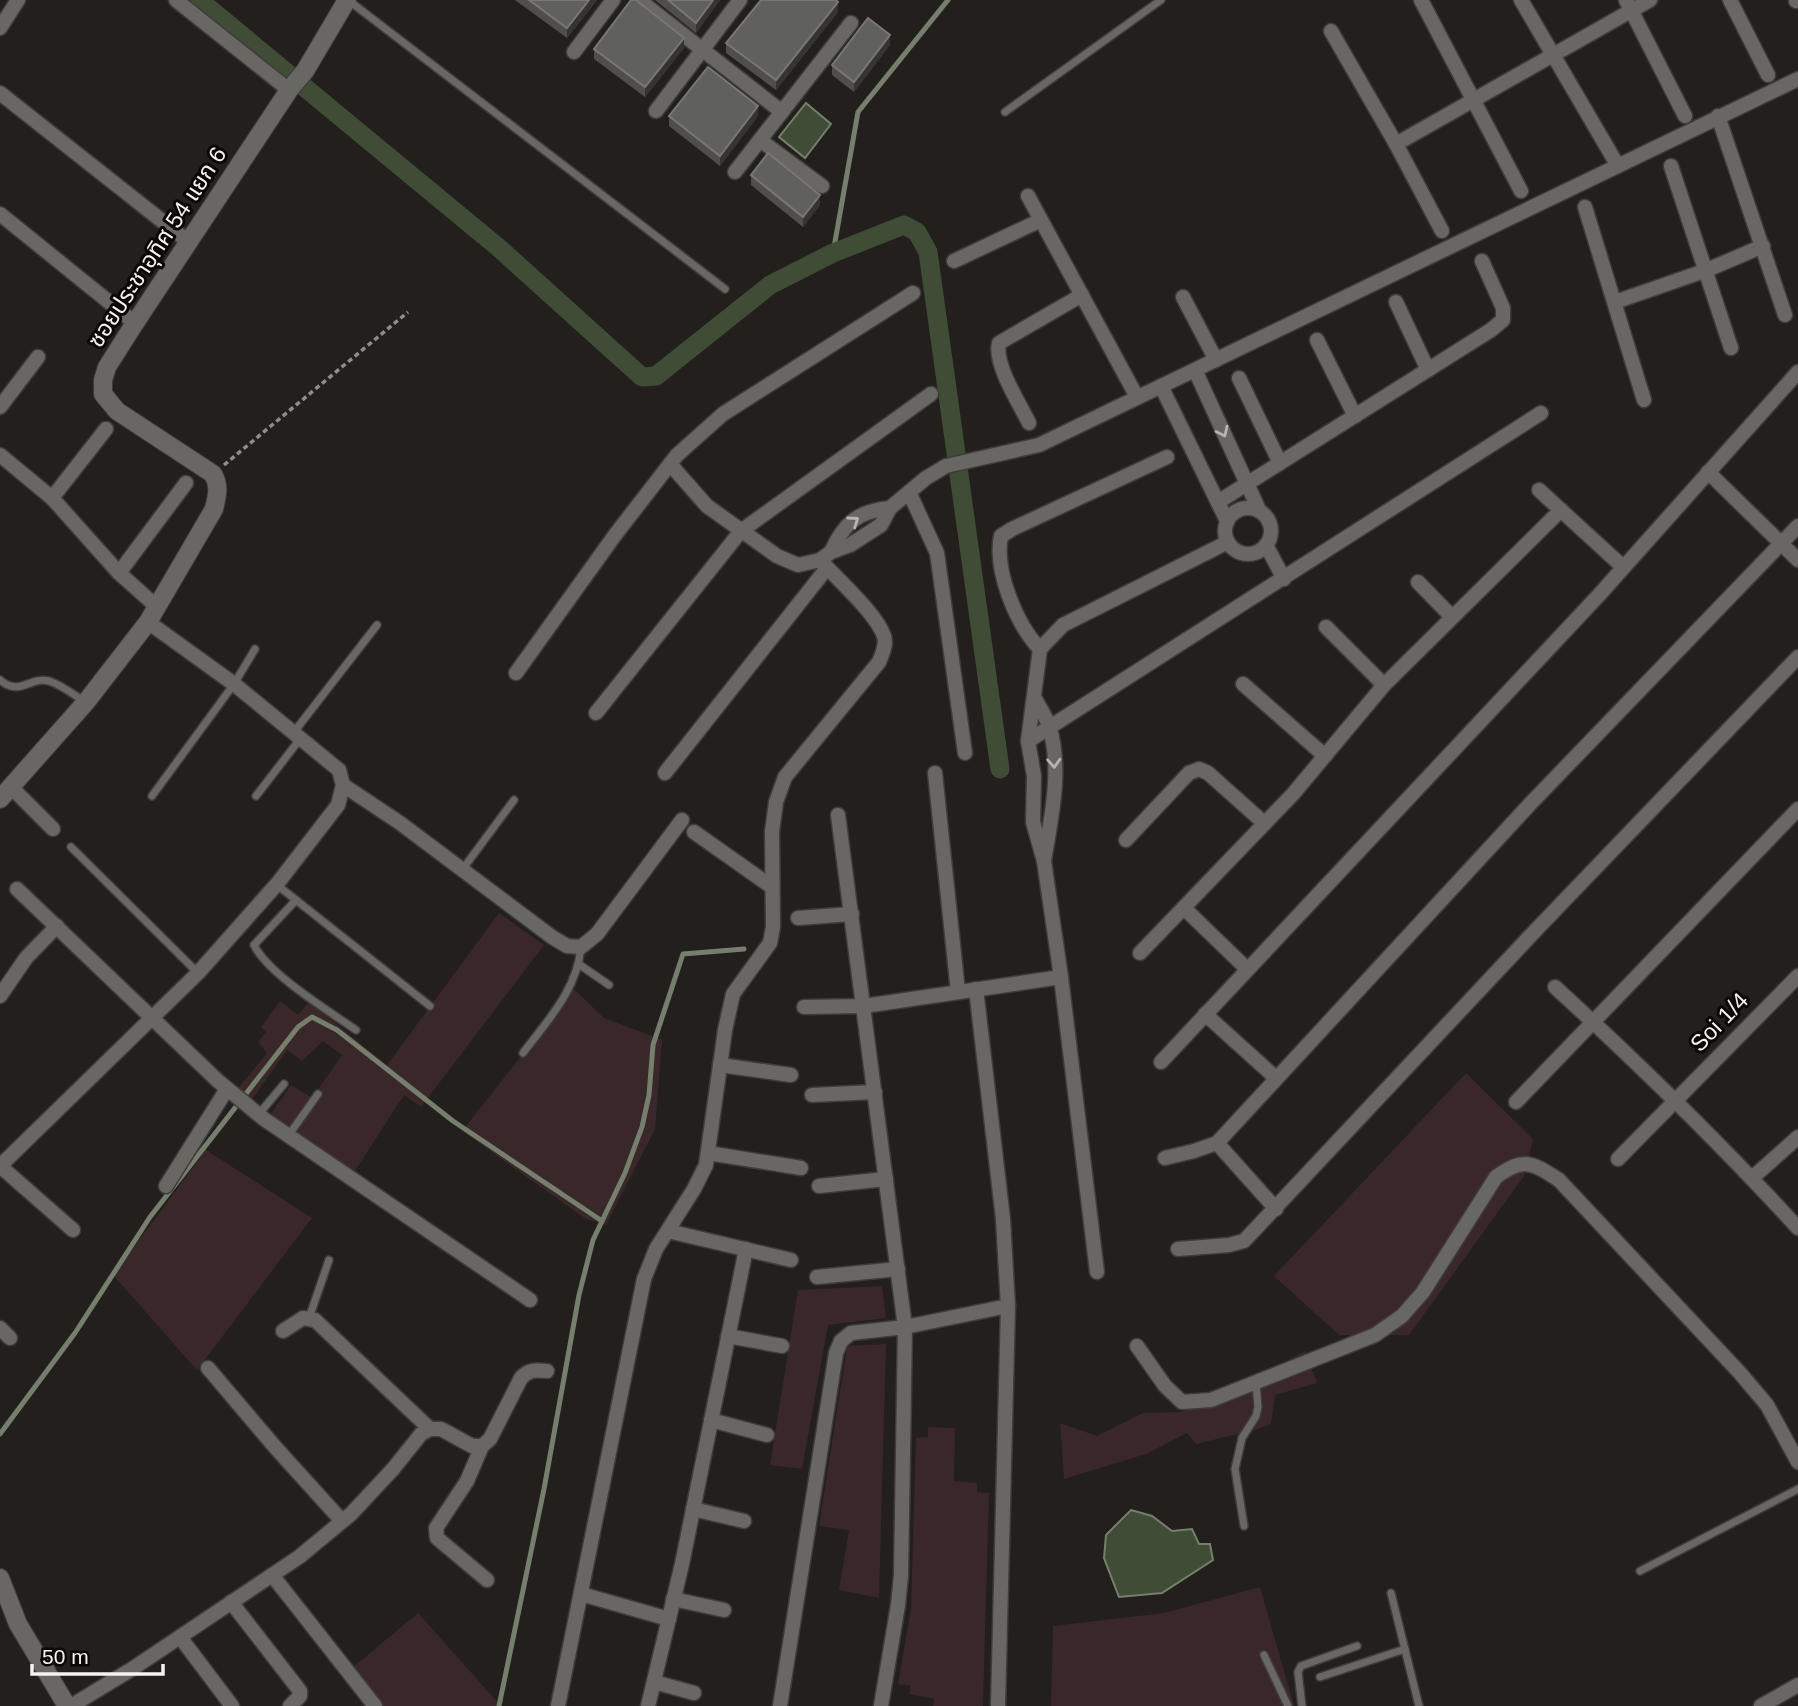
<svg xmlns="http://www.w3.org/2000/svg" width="1798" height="1706" font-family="Helvetica,'Noto Sans Thai',sans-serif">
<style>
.green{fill:#3a272a}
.water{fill:#3f4d36;stroke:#767f6e;stroke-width:2}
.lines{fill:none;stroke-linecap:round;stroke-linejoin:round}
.stream{stroke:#767f6e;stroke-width:5}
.canal{stroke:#3f4d36;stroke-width:19}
.service-casing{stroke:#3e3c3b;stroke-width:10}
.minor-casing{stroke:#3e3c3b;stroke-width:17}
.tertiary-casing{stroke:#3e3c3b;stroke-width:20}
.path{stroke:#8f8d8b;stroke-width:3.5;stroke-dasharray:5 3.5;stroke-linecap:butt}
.service{stroke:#696763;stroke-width:7}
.minor{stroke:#696763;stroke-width:14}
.tertiary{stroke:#696763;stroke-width:18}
.wall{fill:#4f4e4b}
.shaded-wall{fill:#353431}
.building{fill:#60605d;stroke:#787774;stroke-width:2}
.oneway{stroke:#b6b4b2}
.labels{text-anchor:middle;stroke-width:6;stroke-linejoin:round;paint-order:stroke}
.street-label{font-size:23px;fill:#f5f3f2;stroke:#0a0908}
</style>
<rect width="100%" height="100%" fill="#221f1d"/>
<g class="green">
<path d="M499 913 544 945 421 1107 404 1095 353 1174 268 1118 291 1085 312 1098 342 1055 323 1041 302 1061 287 1050 251 1101 237 1090 267 1053 258 1042 266 1032 261 1027 280 1001 298 1015 309 1002 387 1065Z"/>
<path d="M574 989 604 1018 662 1040 655 1129 606 1225 586 1219 462 1131Z"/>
<path d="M1466 1073 1533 1139 1524 1176 1409 1335H1339L1274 1276Z"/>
<path d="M206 1150 312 1218 197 1370 113 1275Z"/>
<path d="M882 1286 886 1318 828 1325 802 1469 770 1465 798 1290Z"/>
<path d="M886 1344 879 1598 839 1590 849 1530 819 1526 847 1346Z"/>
<path d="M1305 1351 1317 1383 1275 1395 1271 1424 1255 1430 1196 1444 1187 1433 1146 1454 1064 1479 1060 1423 1097 1436 1143 1413 1180 1412 1233 1396 1270 1370Z"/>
<path d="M928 1427 955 1428 954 1481 977 1483V1492L989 1493 983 1706H933L934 1699 909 1694 911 1686 898 1684 911 1608 916 1438 928 1437Z"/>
<path d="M1260 1587 1294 1706H1051L1053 1626 1164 1613Z"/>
<path d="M418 1613 501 1706H381L352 1668Z"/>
</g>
<g class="water">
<path d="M806 103 831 124 805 158 779 137Z"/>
<path d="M1131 1510 1152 1516 1172 1531 1192 1529 1199 1544H1210L1213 1560 1162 1593 1119 1597 1104 1558 1106 1535Z"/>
</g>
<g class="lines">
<g class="stream">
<path d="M833 253 858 112 948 0"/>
<path d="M0 1434 75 1333 150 1217 298 1027 312 1017 337 1030 453 1121 602 1221"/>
<path d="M499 1706 544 1489 579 1295 593 1240 625 1173 642 1127 649 1095 653 1045 683 954 744 949"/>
</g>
<path class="canal" d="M199 0 499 248 642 377 656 376 770 285 833 253 904 225 917 232 928 252 1000 769"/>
<g class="service-casing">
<g id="service">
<path d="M348 0 725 289"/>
<path d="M1005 112 1161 0"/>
<path d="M0 680C20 697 30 676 49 681 62 685 74 695 85 702"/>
<path d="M294 732 377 625"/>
<path d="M152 796 234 684 255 649"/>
<path d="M256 796 300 739"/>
<path d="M71 847 198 973"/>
<path d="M462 870 514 800"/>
<path d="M277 885 430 1006"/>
<path d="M296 900 254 945C268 974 329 1011 356 1030"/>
<path d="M580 965 609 985"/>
<path d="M523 1053C548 1020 577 990 581 947"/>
<path d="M258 1115 284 1084"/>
<path d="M288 1136 318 1094"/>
<path d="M309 1318 329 1260"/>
<path d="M1244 1526 1235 1469 1242 1438 1256 1416 1258 1407 1256 1383"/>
<path d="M1640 1571 1798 1489"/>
<path d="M1391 1593 1419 1706"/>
<path d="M1264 1655 1288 1706"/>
<path d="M1320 1677 1405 1649"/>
<path d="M1302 1706 1298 1672 1301 1666 1357 1646"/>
</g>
</g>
<g class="minor-casing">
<g id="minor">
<path d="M176 0 289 90"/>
<path d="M639 0 782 112"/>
<path d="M1421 0 1521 191"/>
<path d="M1521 0 1618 166"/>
<path d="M1626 0 1685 116"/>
<path d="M1730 0 1768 75"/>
<path d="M1796 1 1798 0"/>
<path d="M0 28 18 0"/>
<path d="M1331 31 1396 144 1442 231"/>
<path d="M574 52 613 0"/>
<path d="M0 93 190 243"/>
<path d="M656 111 740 0"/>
<path d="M1718 116 1785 315"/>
<path d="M760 140 822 186"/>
<path d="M1396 144 1650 0"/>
<path d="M1671 166 1731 348"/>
<path d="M735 172 851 23"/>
<path d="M1028 196 1137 397"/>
<path d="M1585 207 1644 400"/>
<path d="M0 214 135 323"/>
<path d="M954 261 1041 220"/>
<path d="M1183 297 1216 360"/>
<path d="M1396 302 1428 370"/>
<path d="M1615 302 1707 270 1763 246"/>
<path d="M1317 340 1355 416"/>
<path d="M1195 370 1259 510"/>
<path d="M1239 378 1280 463"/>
<path d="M1161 386 1227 521"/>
<path d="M0 407 38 357"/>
<path d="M1029 423C1019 402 994 365 999 343L1082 295"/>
<path d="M0 455 52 498 119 573 156 606"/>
<path d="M670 464 707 506 777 556 798 565 820 560 831 552 850 545 881 525 890 508 926 478 946 466 1039 445 1798 79"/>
<path d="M1708 472 1798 560"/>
<path d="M1539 490 1623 567"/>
<path d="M909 492 937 553 965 753"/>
<path d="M52 498 106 429"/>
<path d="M1218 502 1491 330 1503 320V308L1482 261"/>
<circle cx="1248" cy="531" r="23"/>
<path d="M1266 545 1284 579"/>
<path d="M831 552C844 523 858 511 890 508"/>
<path d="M119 573 186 483"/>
<path d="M1418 582 1452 617"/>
<path d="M1326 627 1384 685"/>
<path d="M1040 649C1016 624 994 570 1001 536L1012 529 1167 457"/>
<path d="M516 673 615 535 677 455 723 414 913 293"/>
<path d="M1243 684 1325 756"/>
<path d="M1035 699C1040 708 1047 718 1050 729 1062 771 1051 819 1044 861L1033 822 1034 776 1028 741 1040 649 1063 625 1228 542"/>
<path d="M596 713 741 531 931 394"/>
<path d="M1028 741 1541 413"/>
<path d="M665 773 827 568"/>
<path d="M935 773 958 992"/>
<path d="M343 785 400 823 552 937 567 946 581 947 597 934 682 820"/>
<path d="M11 787 53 829"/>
<path d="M838 815 905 1327 901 1576 898 1605 881 1706"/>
<path d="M694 832 772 887"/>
<path d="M1126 840 1189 773 1199 769 1208 773 1264 823"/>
<path d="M1044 861 1061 977 1097 1272"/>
<path d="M17 889 218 1081 264 1119 530 1300"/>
<path d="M1184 908 1247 969"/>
<path d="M798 918 852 914"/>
<path d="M1140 953 1293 794 1384 685 1561 510"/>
<path d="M1555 987C1639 1064 1721 1144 1798 1228"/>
<path d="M976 989 1003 1219 1008 1306 998 1706"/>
<path d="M0 996 26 958 57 926"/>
<path d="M804 1007 864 1006 1061 977"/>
<path d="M1205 1014 1276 1078"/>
<path d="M1161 1062 1599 595 1798 372"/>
<path d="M720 1065 791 1075"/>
<path d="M812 1095 875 1092"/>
<path d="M1516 1102 1798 809"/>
<path d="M1217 1143 1276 1209"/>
<path d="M708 1153 801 1168"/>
<path d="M1165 1158 1194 1151 1217 1143 1531 803 1798 526"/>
<path d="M1618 1159 1798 976"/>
<path d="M0 1166 198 973 277 884 338 805 343 785 339 770 234 684 148 622"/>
<path d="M0 1166 73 1230"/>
<path d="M1752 1178 1798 1137"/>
<path d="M166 1186 227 1089"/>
<path d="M819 1186 886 1179"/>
<path d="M668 1231 791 1260"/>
<path d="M1178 1249 1229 1245 1244 1241 1534 932 1798 657"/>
<path d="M817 1277 898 1269"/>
<path d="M0 1328 10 1338"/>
<path d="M283 1331 303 1318 315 1320 430 1429"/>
<path d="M728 1336 782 1346"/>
<path d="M1137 1346 1165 1386 1182 1402 1211 1400 1375 1335 1402 1316 1423 1292 1496 1177C1524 1157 1531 1162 1559 1180L1740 1373 1767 1405 1798 1462"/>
<path d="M208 1368 275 1447 342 1521"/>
<path d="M711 1420 767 1435"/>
<path d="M482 1446 467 1481 436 1528 437 1538 487 1580"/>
<path d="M693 1509 744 1521"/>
<path d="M272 1575 375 1706"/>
<path d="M581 1594 669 1619"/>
<path d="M673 1599 724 1610"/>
<path d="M231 1602 300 1691V1696L290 1706"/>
<path d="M180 1637 232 1706"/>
<path d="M654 1682 694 1693"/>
<path d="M71 1706 132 1669 299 1557 351 1514 393 1469 421 1434 430 1429H441L472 1446H482L490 1439 521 1378C529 1369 536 1370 547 1371"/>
<path d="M558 1706 644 1279 656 1249 694 1189 706 1165 725 1030 733 994 770 943 773 927 772 832 776 802 785 777 879 662C882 655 887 644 884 636 876 613 837 579 820 560"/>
<path d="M648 1706 682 1564 746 1249"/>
<path d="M780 1706 836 1353 841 1341 851 1333 905 1327 1008 1306"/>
<path d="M1761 1706 1798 1685"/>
</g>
</g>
<g class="tertiary-casing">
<g id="tertiary">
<path d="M0 799 86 702 148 622 214 509C217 496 220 486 213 474L117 411 103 394V380L107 367 135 323 289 90 305 71 347 0"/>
<path d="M0 1578 18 1624 67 1706"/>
</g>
</g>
<path class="path" d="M224 465 408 312"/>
<use href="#service" class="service"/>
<use href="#minor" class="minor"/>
<use href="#tertiary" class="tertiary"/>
</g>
<g class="wall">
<path d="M515 0H597L567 38Z"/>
<path d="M655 0H720L696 33Z"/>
<path d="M838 12 776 90 726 53V43Z"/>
<path d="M890 45 854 92 832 75V65Z"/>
<path d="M684 48 645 97 594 59V49Z"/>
<path d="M669 116H758L720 166 669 126Z"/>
<path d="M751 175 820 205 803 227 751 185Z"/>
</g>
<g class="shaded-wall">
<path d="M589 0H597L567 38V28Z"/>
<path d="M713 0H720L696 33V23Z"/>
<path d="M838 2V12L776 90V80Z"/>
<path d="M890 35V45L854 92V82Z"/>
<path d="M684 38V48L645 97V87Z"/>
<path d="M758 106V116L720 166V156Z"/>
<path d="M820 195V205L803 227V217Z"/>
</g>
<g class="building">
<path d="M529 0H589L567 28Z"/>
<path d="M631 0H636L684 38 645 87 594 49Z"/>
<path d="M668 0H713L696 23Z"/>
<path d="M761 0H836L838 2 776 80 726 43Z"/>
<path d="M868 18 890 35 854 82 832 65Z"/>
<path d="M708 67 758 106 720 156 669 116Z"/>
<path d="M768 153 820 195 803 217 751 175Z"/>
</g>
<defs><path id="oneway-chevron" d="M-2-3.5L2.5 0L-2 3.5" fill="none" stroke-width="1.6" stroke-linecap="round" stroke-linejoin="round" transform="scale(1.75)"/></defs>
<g class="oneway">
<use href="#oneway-chevron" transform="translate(1223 432) rotate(65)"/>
<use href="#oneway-chevron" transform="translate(854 521) rotate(-35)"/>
<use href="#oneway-chevron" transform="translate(1054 763) rotate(87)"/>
</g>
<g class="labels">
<g class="street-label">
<text transform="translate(157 247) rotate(-57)" y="8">ซอยประชาอุทิศ 54 แยก 6</text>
<text transform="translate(1719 1022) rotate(-46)" y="8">Soi 1/4</text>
</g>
</g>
<path d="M32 1664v10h131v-10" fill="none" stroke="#f5f3f2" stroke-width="3.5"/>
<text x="42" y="1664" font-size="21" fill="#f5f3f2" stroke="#0a0908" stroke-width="5" paint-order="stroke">50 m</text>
</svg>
